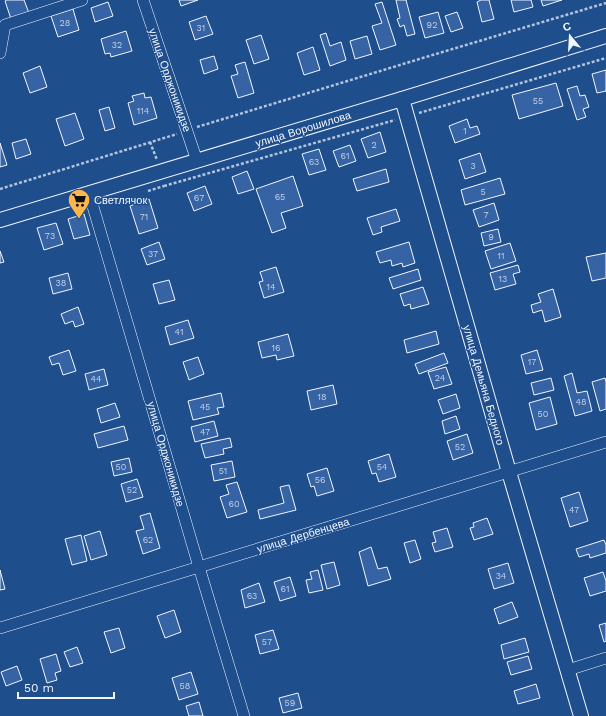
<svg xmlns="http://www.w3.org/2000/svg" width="606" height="716" font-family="'Work Sans',sans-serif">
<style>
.building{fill:#3563a3;stroke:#f2f6ff}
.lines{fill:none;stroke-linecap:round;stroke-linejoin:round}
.minor-casing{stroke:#f2f6ff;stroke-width:12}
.tertiary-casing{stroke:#f2f6ff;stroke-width:16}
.path{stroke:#b3c4dc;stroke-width:2.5;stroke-dasharray:3 2;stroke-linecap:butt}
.minor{stroke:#1f4e8c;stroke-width:11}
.tertiary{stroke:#1f4e8c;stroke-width:14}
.labels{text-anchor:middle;stroke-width:3;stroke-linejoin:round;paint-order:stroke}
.number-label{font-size:9px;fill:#c3d1e8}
.street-label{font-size:11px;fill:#f2f6ff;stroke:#1f4e8c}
.poi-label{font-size:11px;fill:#f2f6ff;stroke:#1f4e8c;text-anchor:start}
</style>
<rect width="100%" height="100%" fill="#1f4e8c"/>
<g class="building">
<path d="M7 0H24L29 13 11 19 5 1Z"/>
<path d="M179 0H198L181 6Z"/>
<path d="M396 0H406L415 34 407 36 404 25 400 27 397 19 400 18Z"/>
<path d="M481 0H489L494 19 482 22 477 2Z"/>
<path d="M511 0H531L533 7 514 12Z"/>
<path d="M541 0H562L543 6Z"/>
<path d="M108 2 113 16 95 22 91 8Z"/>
<path d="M382 2 396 45 380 50 372 26 382 23 375 4Z"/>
<path d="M73 9 79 30 58 37 51 16Z"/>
<path d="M438 12 444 33 425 38 419 17Z"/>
<path d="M457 12 463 28 451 32 445 16Z"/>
<path d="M206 16 213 34 195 40 189 22Z"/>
<path d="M126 31 132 51 111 57 110 53 105 54 101 39Z"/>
<path d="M326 33 330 46 341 42 346 60 330 66 320 35Z"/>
<path d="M261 35 269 59 254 64 246 40Z"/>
<path d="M367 36 372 54 355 59 350 41Z"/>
<path d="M313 47 320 70 304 75 297 53Z"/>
<path d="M214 56 218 69 204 74 200 60Z"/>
<path d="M245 62 254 93 238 98 231 76 238 74 235 65Z"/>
<path d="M40 66 47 87 30 93 23 73Z"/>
<path d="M606 70V91L597 93 592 74Z"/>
<path d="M556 83 563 106 519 119 512 95Z"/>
<path d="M577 86 580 96 585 95 589 107 583 109 586 117 577 120 567 89Z"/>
<path d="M144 93 145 98 151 97 157 118 134 125 128 103 134 101 132 96Z"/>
<path d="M109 107 115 128 105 131 99 110Z"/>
<path d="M75 113 84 139 65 146 56 119Z"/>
<path d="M467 119 470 128 477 126 480 134 455 143 449 126Z"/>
<path d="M380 132 386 152 368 158 361 139Z"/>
<path d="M26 139 31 154 16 159 12 143Z"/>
<path d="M0 143 7 165 0 167Z"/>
<path d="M350 145 356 161 339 167 333 151Z"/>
<path d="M319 149 326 170 309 175 302 154Z"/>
<path d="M480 153 486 172 465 179 459 160Z"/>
<path d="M386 169 389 182 357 191 353 179Z"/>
<path d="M247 171 254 189 238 194 232 177Z"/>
<path d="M293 176 303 206 281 213 286 228 272 233 256 189Z"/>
<path d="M500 178 505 194 465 205 461 190Z"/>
<path d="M205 186 212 204 194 211 187 193Z"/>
<path d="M149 199 158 228 139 234 130 206Z"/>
<path d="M494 203 499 220 479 227 473 210Z"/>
<path d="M396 209 400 221 381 227 382 232 373 235 367 218Z"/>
<path d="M84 214 90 235 74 239 68 219Z"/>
<path d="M56 223 63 244 44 250 37 228Z"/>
<path d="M498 229 501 242 484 246 481 233Z"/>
<path d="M159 242 165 259 147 265 141 249Z"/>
<path d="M409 242 415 263 403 267 402 263 392 266 391 260 380 263 376 252Z"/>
<path d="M510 243 516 261 491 269 485 251Z"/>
<path d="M0 251 4 262 0 263Z"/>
<path d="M606 253V278L592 281 586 257Z"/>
<path d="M518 265 520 272 513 274 516 284 495 290 490 273Z"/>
<path d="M276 267 284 292 264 298 259 282 263 281 260 272Z"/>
<path d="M418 269 421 280 393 289 389 278Z"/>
<path d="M68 273 72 289 53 294 49 278Z"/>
<path d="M169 280 175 300 159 304 153 284Z"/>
<path d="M423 287 429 304 411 309 410 304 404 306 400 294Z"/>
<path d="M553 289 561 317 545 322 542 310 533 313 531 305 541 302 538 294Z"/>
<path d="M78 307 84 324 75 327 73 321 65 324 61 314Z"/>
<path d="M188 320 194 338 170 345 165 327Z"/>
<path d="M436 331 439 344 407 353 404 340Z"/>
<path d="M288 334 294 356 277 360 276 355 262 358 258 342Z"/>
<path d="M69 350 76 371 63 375 59 363 52 365 49 357Z"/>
<path d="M537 350 543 370 526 374 521 355Z"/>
<path d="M444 353 448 363 419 374 415 364Z"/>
<path d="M198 357 204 374 189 380 183 362Z"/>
<path d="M446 367 452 384 434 389 428 372Z"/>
<path d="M104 369 108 385 89 390 85 374Z"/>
<path d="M572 373 577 393 587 391 592 411 575 416 564 376Z"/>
<path d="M551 378 554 390 534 395 531 383Z"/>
<path d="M605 378 606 382V409L600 411 592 382Z"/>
<path d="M333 385 337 404 311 410 307 391Z"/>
<path d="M221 393 224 407 217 408 219 414 193 420 188 401Z"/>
<path d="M456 394 460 408 443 414 438 400Z"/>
<path d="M550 397 557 424 536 430 529 403Z"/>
<path d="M115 403 120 417 101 423 97 409Z"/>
<path d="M456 416 460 429 445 434 442 421Z"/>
<path d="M214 421 218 436 195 442 191 427Z"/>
<path d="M124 426 128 440 98 448 94 434Z"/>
<path d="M467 434 473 453 453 460 447 441Z"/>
<path d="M230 438 232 447 223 449 224 454 205 458 201 444Z"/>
<path d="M389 454 396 477 379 482 376 473 372 474 368 461Z"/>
<path d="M129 458 132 472 114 476 111 462Z"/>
<path d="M232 461 235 477 214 481 211 465Z"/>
<path d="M327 468 334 491 317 496 314 486 311 487 307 474Z"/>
<path d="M137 479 143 497 126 502 121 484Z"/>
<path d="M237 482 247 512 227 518 220 497 229 494 226 485Z"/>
<path d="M289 485 296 510 260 519 258 510 284 503 280 487Z"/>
<path d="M579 492 588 521 570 527 561 498Z"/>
<path d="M150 513 160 548 143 554 136 531 144 529 140 516Z"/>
<path d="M487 518 493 534 474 540 470 528 474 527 473 523Z"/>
<path d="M447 528 453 547 435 552 432 543 436 542 433 532Z"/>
<path d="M100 531 107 555 91 560 84 536Z"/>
<path d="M81 535 87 561 72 565 65 539Z"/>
<path d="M415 540 421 559 410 563 404 543Z"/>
<path d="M604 540 606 545V553L590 558 589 554 579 557 576 549Z"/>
<path d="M371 547 378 569 387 567 391 579 368 586 359 552Z"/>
<path d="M334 562 340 585 327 589 321 565Z"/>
<path d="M508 563 514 583 494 589 488 569Z"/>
<path d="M0 570 5 589 0 590Z"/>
<path d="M318 570 323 590 309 593 306 580 312 579 310 572Z"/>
<path d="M603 572 606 581V591L590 596 584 578Z"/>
<path d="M290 577 296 596 280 601 274 582Z"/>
<path d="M259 583 265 602 245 608 241 590Z"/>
<path d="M512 602 518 617 499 624 494 609Z"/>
<path d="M174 610 181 632 165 638 157 616Z"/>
<path d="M606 623V641L604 642 599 625Z"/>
<path d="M119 628 125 648 111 653 104 632Z"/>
<path d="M273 630 279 649 260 654 255 635Z"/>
<path d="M525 638 529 652 504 659 501 645Z"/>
<path d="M77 647 83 663 70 667 64 652Z"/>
<path d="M56 654 61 671 55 673 57 680 47 683 40 659Z"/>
<path d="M528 656 532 669 511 675 507 662Z"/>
<path d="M17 666 22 680 6 686 1 672Z"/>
<path d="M191 672 198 694 179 700 172 678Z"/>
<path d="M536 684 540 698 518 704 514 691Z"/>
<path d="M298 693 302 708 283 713 279 698Z"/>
<path d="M199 702 203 716H189L186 706Z"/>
</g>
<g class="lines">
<g class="minor-casing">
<g id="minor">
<path d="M143 0 197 161"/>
<path d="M0 53 5 25 82 0"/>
<path d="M89 193 199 567 244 716"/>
<path d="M0 628 606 442"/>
<path d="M568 670 606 658"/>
</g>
</g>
<g class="tertiary-casing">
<g id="tertiary">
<path d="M402 99 509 472 581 716"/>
<path d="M0 220 402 99 606 36"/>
</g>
</g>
<g class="path">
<path d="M419 113 606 58"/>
<path d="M197 127 426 57 606 3"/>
<path d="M150 142 157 160"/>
<path d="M164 186 395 120"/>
<path d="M0 189 177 134"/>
<path d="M148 191 164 186"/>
</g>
<use href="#minor" class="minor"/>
<use href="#tertiary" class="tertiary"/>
</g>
<defs>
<g id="supermarket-pin" transform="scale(1.15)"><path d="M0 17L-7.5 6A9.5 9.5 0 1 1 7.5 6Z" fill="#ffb74d" stroke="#1f4e8c"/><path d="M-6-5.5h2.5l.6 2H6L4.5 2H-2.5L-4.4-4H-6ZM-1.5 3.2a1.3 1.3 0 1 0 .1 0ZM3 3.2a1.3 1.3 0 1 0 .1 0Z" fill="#111"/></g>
</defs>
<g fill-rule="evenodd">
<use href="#supermarket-pin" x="79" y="200"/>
</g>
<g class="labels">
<g class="number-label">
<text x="65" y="26">28</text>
<text x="432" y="28">92</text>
<text x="201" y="31">31</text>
<text x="117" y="48">32</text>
<text x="538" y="104">55</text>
<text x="143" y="114">114</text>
<text x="465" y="134">1</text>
<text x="374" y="148">2</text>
<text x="345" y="159">61</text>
<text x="314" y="165">63</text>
<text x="473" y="169">3</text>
<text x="483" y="195">5</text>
<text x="280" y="200">65</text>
<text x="199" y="201">67</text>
<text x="486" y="218">7</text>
<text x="144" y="220">71</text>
<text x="50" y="239">73</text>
<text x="491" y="240">9</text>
<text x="153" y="257">37</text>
<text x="501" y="259">11</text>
<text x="503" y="282">13</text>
<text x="61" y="286">38</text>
<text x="271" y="290">14</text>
<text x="179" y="335">41</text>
<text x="276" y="351">16</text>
<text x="532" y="365">17</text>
<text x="440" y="381">24</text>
<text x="96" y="382">44</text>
<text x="322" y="400">18</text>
<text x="581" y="405">48</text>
<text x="205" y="410">45</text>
<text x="543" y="417">50</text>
<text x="205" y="435">47</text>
<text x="460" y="450">52</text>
<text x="121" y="470">50</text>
<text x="382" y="470">54</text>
<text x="223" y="474">51</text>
<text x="320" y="483">56</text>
<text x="132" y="493">52</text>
<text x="234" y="507">60</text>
<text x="574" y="513">47</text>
<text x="148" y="543">62</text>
<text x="501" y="579">34</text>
<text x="285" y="592">61</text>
<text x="252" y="599">63</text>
<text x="267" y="645">57</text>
<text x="185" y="689">58</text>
<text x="290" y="706">59</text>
</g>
<g class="street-label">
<text transform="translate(170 80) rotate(71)" y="4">улица Орджоникидзе</text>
<text transform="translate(303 129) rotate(-17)" y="4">улица Ворошилова</text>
<text transform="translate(484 385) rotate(74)" y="4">улица Демьяна Бедного</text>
<text transform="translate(166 454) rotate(74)" y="4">улица Орджоникидзе</text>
<text transform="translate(303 535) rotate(-17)" y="4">улица Дербенцева</text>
</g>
<g class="poi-label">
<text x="94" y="204">Светлячок</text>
</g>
</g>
<g transform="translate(570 36) rotate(342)" stroke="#1f4e8c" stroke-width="3" paint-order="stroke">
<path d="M0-3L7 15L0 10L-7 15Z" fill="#f2f6ff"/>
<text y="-6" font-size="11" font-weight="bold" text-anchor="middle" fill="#f2f6ff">С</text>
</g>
<path d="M18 692v6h96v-6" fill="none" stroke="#f2f6ff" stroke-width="2"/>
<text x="24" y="692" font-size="12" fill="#f2f6ff" stroke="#1f4e8c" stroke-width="3" paint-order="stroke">50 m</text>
</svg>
